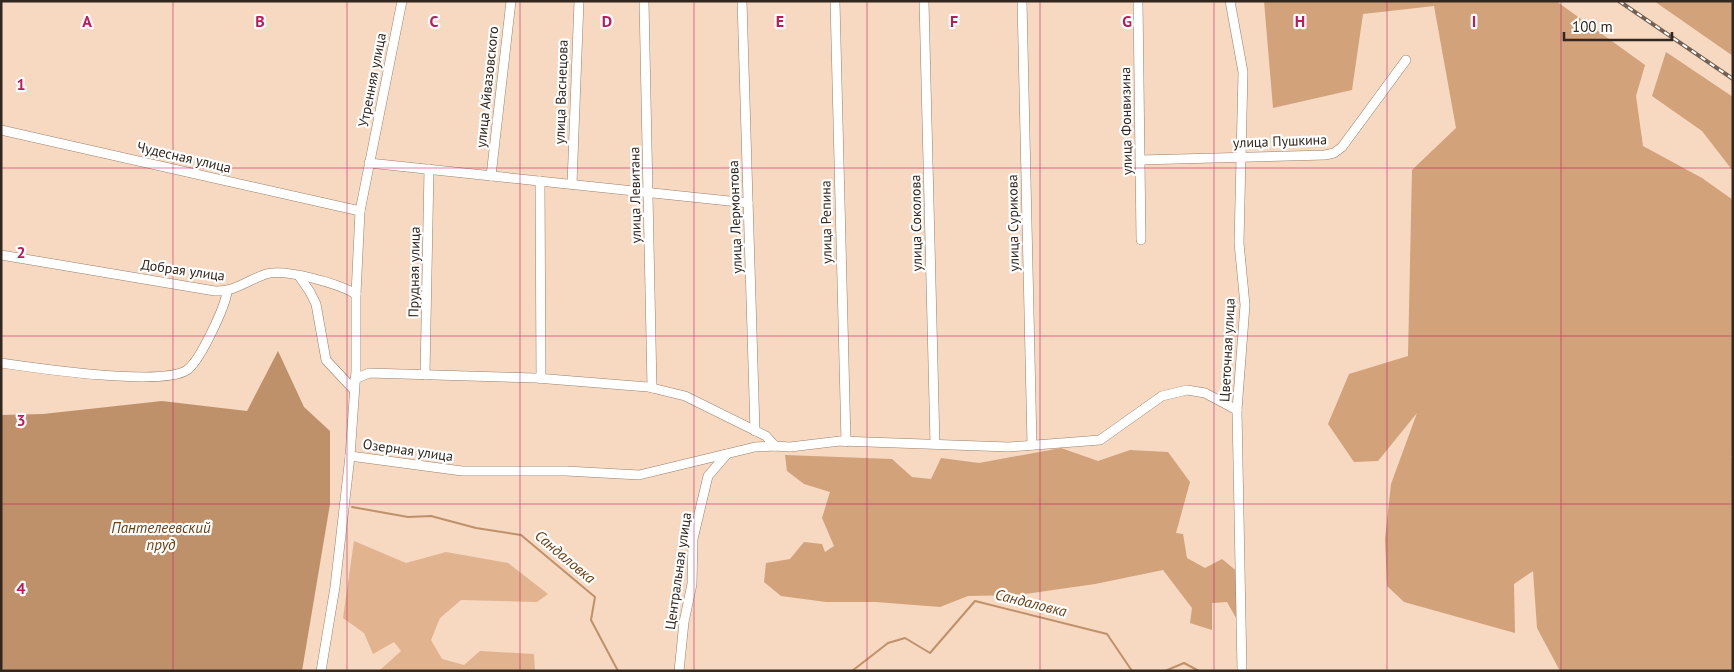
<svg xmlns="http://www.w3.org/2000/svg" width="1734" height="672" font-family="'PT Sans',sans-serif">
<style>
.green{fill:#e1b38e}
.forest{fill:#d2a27b}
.water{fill:#bf916a}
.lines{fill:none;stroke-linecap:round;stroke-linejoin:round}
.stream{stroke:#bf916a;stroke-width:2}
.minor-casing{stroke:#9b8069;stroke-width:10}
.minor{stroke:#fff;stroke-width:9}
.rail-casing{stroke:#726053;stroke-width:4}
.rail{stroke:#fff;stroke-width:2;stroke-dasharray:5.5;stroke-linecap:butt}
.grid{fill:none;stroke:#c2185b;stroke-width:1;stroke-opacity:0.55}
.labels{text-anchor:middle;stroke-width:4.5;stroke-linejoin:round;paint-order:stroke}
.street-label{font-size:14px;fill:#32271e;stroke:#fff}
.water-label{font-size:15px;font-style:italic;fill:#6c3e10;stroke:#fff}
.grid-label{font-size:16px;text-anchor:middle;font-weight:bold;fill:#c2185b;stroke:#fff;stroke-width:4.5;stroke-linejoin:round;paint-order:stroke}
</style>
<rect width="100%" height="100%" fill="#f7d8c0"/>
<path class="green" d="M354 541 406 563 446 552 508 563 548 594 537 602 461 600 440 618 431 640 442 659 464 665 480 651 534 654 535 671H379L401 651 394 642 373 654 364 633 343 618Z"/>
<g class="forest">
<path d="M1264 1H1556L1645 65 1636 96 1643 146 1702 178 1733 200V454L1731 457 1733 458V671H1560L1537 628 1533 571 1514 584 1515 633 1404 602 1387 586 1385 539 1391 484 1417 413 1378 461 1354 462 1328 424 1349 374 1408 356 1412 170 1456 128 1434 6 1363 14 1352 90 1273 108Z"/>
<path d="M1654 1H1733V56Z"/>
<path d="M1666 52 1733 97V171L1702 131 1652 96Z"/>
<path d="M1061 448 1098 461 1130 450 1168 452 1190 482 1176 533 1183 534 1187 558 1205 568 1222 559 1239 573 1236 618 1227 602 1212 603V630L1190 623 1192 608 1163 570 1095 584 1018 595 968 596 940 607 876 602H826L781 596 764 582 766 563 790 559 804 542 822 544 825 552 834 546 822 518 830 492 804 484 787 471 785 455 892 459 912 477 931 479 941 458 979 463Z"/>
</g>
<path class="water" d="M278 351 304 407 330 431V504L302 671H1V415L43 414 162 401 247 411Z"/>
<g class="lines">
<g class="stream">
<path d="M352 507 408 517 431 516 476 528 521 535 595 597 591 620 618 671"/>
<path d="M852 671 888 643 905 638 930 653 975 601 1107 634 1132 671"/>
<path d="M1165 671 1184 663 1199 671"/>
</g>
<g class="minor-casing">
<g id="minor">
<path d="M644 1 652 388"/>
<path d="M742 1 755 431"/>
<path d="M835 1 846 442"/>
<path d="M924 1 935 444"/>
<path d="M1022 1 1032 445"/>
<path d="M1138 1 1141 240"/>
<path d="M1230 1 1243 72 1239 243 1245 305 1237 410 1242 671"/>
<path d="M1 130 360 211"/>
<path d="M1140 160 1325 155 1334 153 1342 147 1406 60"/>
<path d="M369 163 748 203"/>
<path d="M491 176 511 1"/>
<path d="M540 181 541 379"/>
<path d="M572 184 579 1"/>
<path d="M1 255 215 291C234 292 248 280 266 274 285 268 339 284 356 294"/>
<path d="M299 276 310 292 316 304 326 360 354 390"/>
<path d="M1 363C36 368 162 387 187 370 200 361 225 307 227 292"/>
<path d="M425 375 429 169"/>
<path d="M355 379 369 373 536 378 648 387 685 396 766 436 775 446"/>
<path d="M350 456 462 471H566L639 475 755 447 775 446 790 447 840 441 1009 447 1100 440 1162 396 1187 390 1205 393 1237 410"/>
<path d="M321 671 335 587 350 456 356 371V294L360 211 402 1"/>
<path d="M679 671 684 622 692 584 693 539 708 476 727 454"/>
</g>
</g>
<use href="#minor" class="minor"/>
<g class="rail-casing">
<path id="rail" d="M1619 1 1733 79"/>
</g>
<use href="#rail" class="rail"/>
</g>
<path class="grid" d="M173 1V671M347 1V671M520 1V671M694 1V671M867 1V671M1040 1V671M1214 1V671M1387 1V671M1561 1V671M1 168H1733M1 336H1733M1 504H1733"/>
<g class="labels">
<g class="street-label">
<text transform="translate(372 80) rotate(-79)" y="5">Утренняя улица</text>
<text transform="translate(487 87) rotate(-84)" y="5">улица Айвазовского</text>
<text transform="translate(561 92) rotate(-88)" y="5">улица Васнецова</text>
<text transform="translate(1126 121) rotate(-91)" y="5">улица Фонвизина</text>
<text transform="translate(1280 141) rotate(-2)" y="5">улица Пушкина</text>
<text transform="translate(184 157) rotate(13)" y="5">Чудесная улица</text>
<text transform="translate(635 195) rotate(-91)" y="5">улица Левитана</text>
<text transform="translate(735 217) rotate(-92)" y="5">улица Лермонтова</text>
<text transform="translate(826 222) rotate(-91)" y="5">улица Репина</text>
<text transform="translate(916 223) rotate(-91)" y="5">улица Соколова</text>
<text transform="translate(1013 223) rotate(-91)" y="5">улица Сурикова</text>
<text transform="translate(183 270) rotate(8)" y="5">Добрая улица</text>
<text transform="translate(414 272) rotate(-89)" y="5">Прудная улица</text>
<text transform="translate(1227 350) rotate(-87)" y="5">Цветочная улица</text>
<text transform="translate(408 450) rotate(8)" y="5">Озерная улица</text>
<text transform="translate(678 571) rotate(-82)" y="5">Центральная улица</text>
</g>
<g class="water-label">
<text x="161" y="533">Пантелеевский<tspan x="161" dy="17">пруд</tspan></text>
<text transform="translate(565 557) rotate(40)" y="5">Сандаловка</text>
<text transform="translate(1031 603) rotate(14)" y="5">Сандаловка</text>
</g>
</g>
<g class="grid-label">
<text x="87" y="27">A</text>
<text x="260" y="27">B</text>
<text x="434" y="27">C</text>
<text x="607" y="27">D</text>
<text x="780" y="27">E</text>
<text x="954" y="27">F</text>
<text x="1127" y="27">G</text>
<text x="1300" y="27">H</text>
<text x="1474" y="27">I</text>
<text x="21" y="90">1</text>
<text x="21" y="258">2</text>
<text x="21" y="426">3</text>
<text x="21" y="594">4</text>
</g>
<rect width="1734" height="672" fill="none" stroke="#32271e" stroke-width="5"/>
<path d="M1564 32v8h108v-8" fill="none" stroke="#32271e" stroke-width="2.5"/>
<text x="1572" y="32" font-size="15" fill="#32271e" stroke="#ffffff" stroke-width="4" paint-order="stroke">100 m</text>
</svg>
